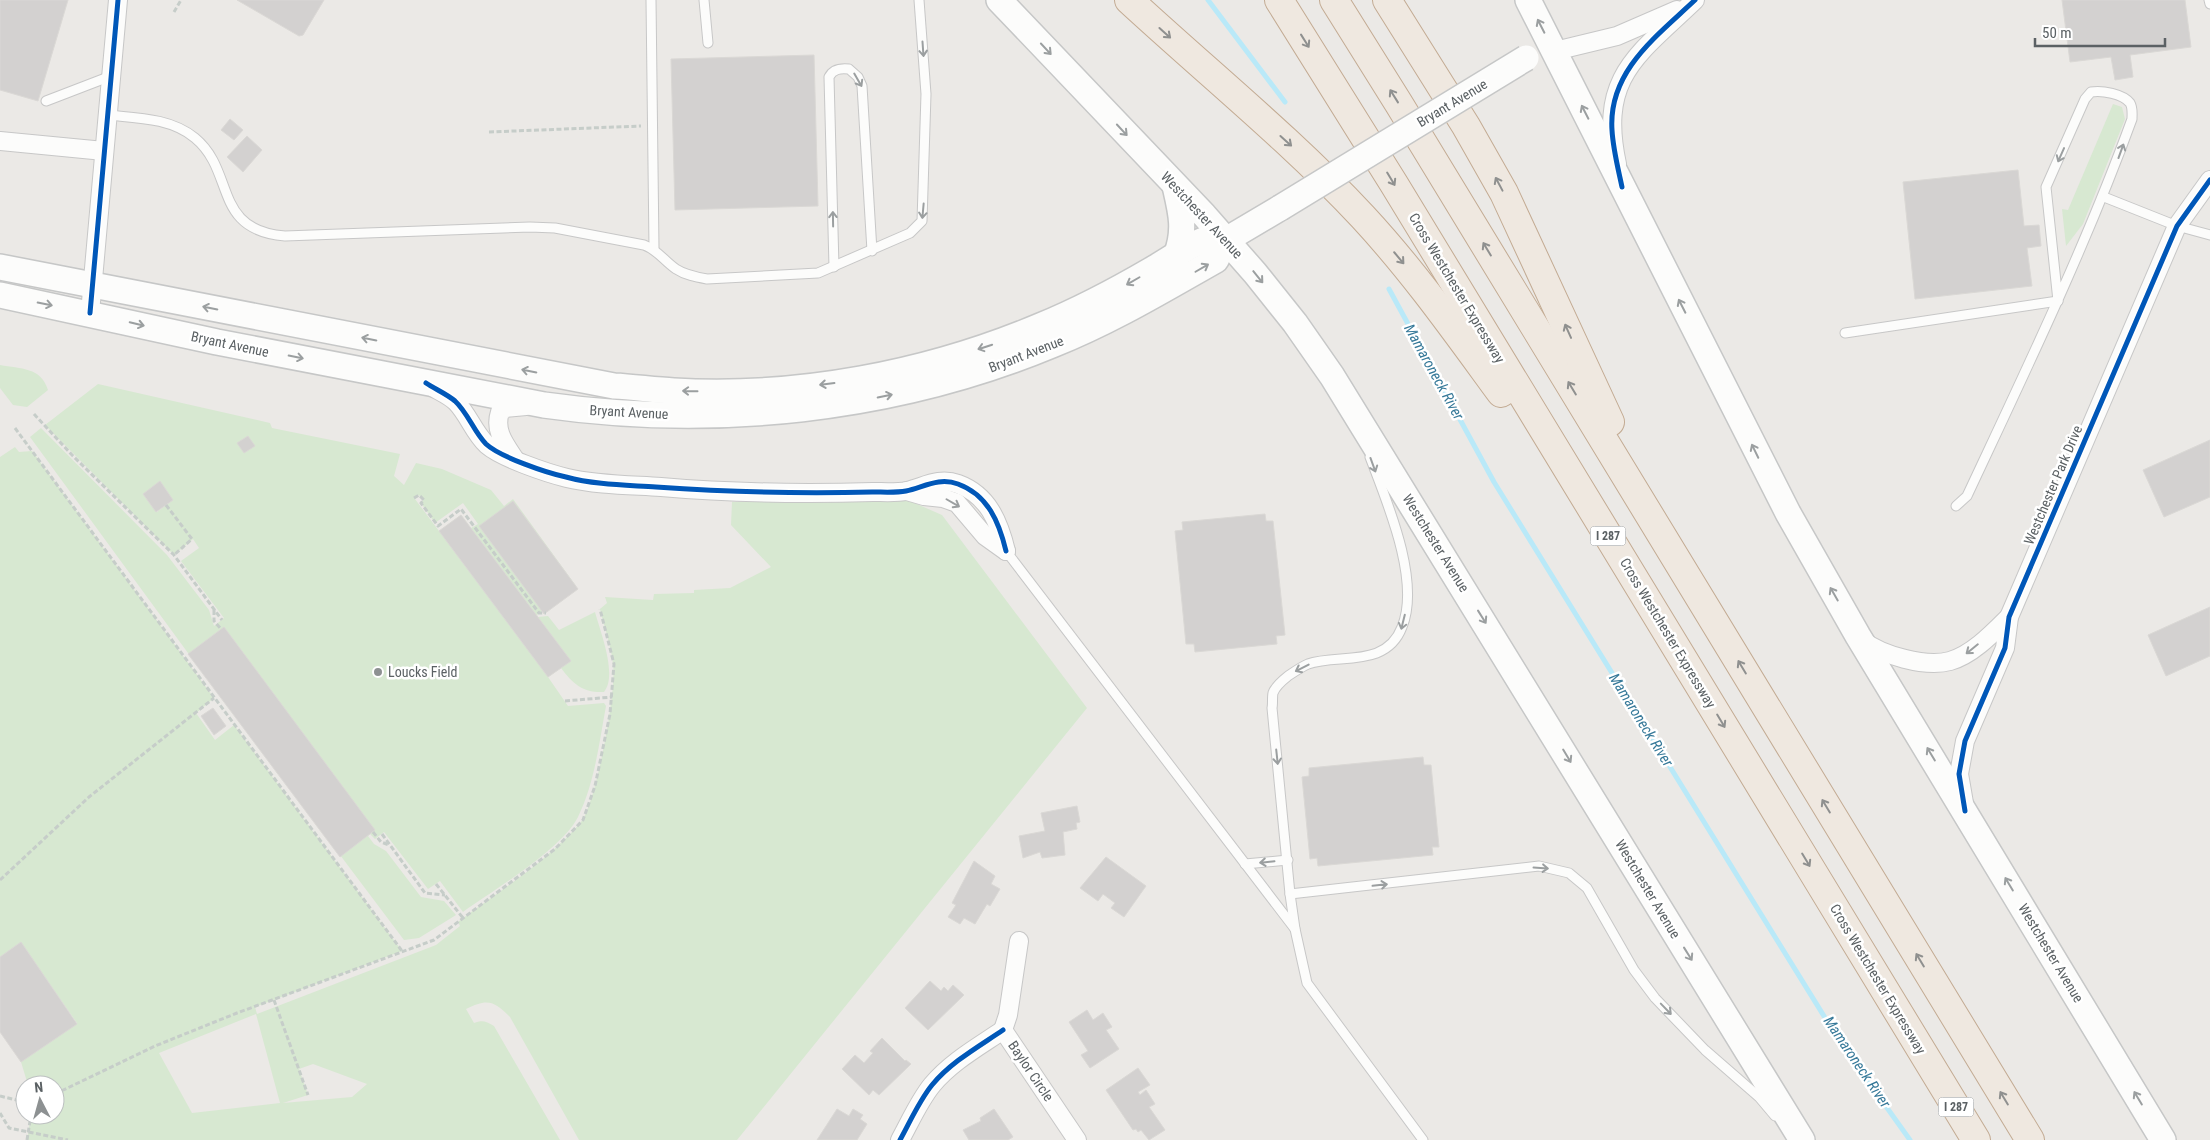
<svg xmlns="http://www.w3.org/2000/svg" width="2210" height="1140" font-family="'Roboto Condensed',sans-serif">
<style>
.green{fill:#d7e8d1;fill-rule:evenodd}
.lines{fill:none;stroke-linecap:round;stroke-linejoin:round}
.stream{stroke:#b9e9f8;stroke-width:5}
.building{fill:#d3d1d0;stroke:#dad8d5}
.service-casing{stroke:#c7c7c7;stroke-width:11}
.minor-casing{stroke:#c7c7c7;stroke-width:20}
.secondary-casing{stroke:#c6c7c7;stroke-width:28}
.motorway-casing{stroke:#c3ab93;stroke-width:30}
.path{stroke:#c6cdc9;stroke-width:3;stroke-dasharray:5 2.5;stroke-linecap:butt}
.service{stroke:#fcfcfb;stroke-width:9}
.minor{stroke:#fcfcfb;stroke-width:18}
.secondary{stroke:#fcfcfb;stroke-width:25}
.motorway{stroke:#efe8e0;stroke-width:28}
.secondary-bridge-casing{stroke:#c6c7c7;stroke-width:28;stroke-linecap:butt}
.secondary-bridge{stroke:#fcfcfb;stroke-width:25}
.cycleway-casing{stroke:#fff;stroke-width:8}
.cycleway{stroke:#0057b8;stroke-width:5}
.oneway{stroke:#9b9fa0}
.oneway2{stroke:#8f908f}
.poi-dot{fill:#8d9192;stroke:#fff;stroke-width:2}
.labels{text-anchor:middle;stroke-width:5;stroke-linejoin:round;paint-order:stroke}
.shield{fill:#fff;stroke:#8c9092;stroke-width:1}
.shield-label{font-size:12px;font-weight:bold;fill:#5b6164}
.street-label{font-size:14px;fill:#5b6164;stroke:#fff}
.poi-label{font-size:14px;fill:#5b6164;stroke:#fff;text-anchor:start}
.water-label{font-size:15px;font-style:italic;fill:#367999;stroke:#fff}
</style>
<rect width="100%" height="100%" fill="#ebe9e6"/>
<g class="green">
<path d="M2113 104 2122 107 2125 119 2083 224 2066 246 2062 209 2068 210Z"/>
<path d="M0 365C21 369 41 367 48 390L27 407 13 405 0 388Z"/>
<path d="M98 384 270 423 272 428 400 454 394 476 404 485 416 463 442 469 491 490 504 506 513 499 576 586 537 615 538 617 548 616 559 630 595 612C600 631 618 675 604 692 583 693 573 684 561 668L548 677 568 706 604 703 606 706C599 743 595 782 578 817 562 849 494 890 463 912L440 881 428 889 384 832 375 839 370 834 368 836 374 844 386 851 421 897 444 901 456 915 419 938 404 940 188 653 30 437 41 428 167 555 209 610 214 626 224 618 181 561 199 548 193 539 174 555 45 425ZM160 482 173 500 157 512 143 494ZM419 495 423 500 421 503 435 523 463 503 478 524 471 528 461 515 439 531 415 499Z"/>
<path d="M15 447 19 452 32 451 214 698 196 713 215 740 234 725 402 951 255 1007 257 1014 436 945 460 926 458 922C499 891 547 862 581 822 596 804 617 689 613 664 611 645 604 627 600 609L607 603 605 597 653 600 654 594 694 593V590L730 588 771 567 731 525 732 502 910 501 942 515 1087 708 737 1140H579L510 1017C493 1000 487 999 466 1009L474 1023C482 1020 486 1021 494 1026L560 1140H27L31 1115H55V1085H28L21 1062 77 1023 21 943 0 957V457ZM256 1014 280 1103 192 1113 159 1053ZM313 1064 367 1084 352 1097 283 1103 308 1095 299 1069Z"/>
</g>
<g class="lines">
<g class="stream">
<path d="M1208 0 1285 102"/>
<path d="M1389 289 1494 482 1840 1042 1910 1140"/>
</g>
</g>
<g class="building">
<path d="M0 0H68L38 101 0 90Z"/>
<path d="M237 0H324L303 35 299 36Z"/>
<path d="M2062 0H2185L2191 47 2130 55 2133 77 2115 80 2111 57 2070 62Z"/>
<path d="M814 55 818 206 675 210 671 59Z"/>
<path d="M230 119 243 130 234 140 221 130Z"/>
<path d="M247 136 262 150 243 172 227 157Z"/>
<path d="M2018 170 2024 226 2039 225 2041 246 2027 248 2032 286 1915 299 1903 182Z"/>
<path d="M248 436 255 446 244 453 237 443Z"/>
<path d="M2210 440V497L2164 517 2143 470Z"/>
<path d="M160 481 173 500 156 512 143 494Z"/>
<path d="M513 501 578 589 544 614 479 526Z"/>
<path d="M1265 514 1266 521H1273L1285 635 1276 636 1277 644 1195 652 1194 644H1186L1175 531 1183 530 1182 522Z"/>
<path d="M461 515 571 661 548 677 439 531Z"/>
<path d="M2210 607V656L2166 676 2148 635Z"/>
<path d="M224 627 375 830 340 857 188 654Z"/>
<path d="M213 708 226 726 214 735 201 716Z"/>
<path d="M1423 757 1424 765H1431L1439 847H1432L1433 855 1318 866 1317 858 1310 859 1302 777 1309 776V768Z"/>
<path d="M1077 806 1080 822 1076 823 1077 829 1063 832 1065 855 1042 858 1040 852 1023 858 1019 836 1045 831 1041 813Z"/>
<path d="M1106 857 1146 886 1124 917 1111 908 1115 903 1103 894 1098 901 1080 888Z"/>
<path d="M974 861 995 876 991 884 1000 889 990 906 987 904 975 924 964 918 960 924 948 917 956 905 952 903Z"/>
<path d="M21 942 77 1024 21 1062 0 1032V957Z"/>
<path d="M930 981 941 991 944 987 948 991 953 985 964 995 928 1030 905 1008Z"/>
<path d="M1087 1010 1093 1020 1103 1013 1112 1027 1106 1030 1119 1049 1090 1068 1081 1055 1088 1051 1069 1022Z"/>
<path d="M882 1038 905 1061 906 1060 911 1064 879 1095 873 1090 869 1095 842 1069 855 1055 864 1063 873 1053 870 1051Z"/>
<path d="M1138 1068 1150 1085 1138 1092 1140 1095 1146 1090 1155 1104 1149 1107 1165 1130 1149 1140 1141 1130 1138 1132 1136 1129 1133 1130 1106 1090Z"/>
<path d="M837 1109 849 1116 853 1109 863 1115 860 1119 867 1124 857 1140H817Z"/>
<path d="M994 1109 1013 1137 1008 1140H969L963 1130 981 1121 980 1118Z"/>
</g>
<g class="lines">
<g class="service-casing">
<g id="service">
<path d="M651 0 654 248"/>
<path d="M704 0 708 43"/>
<path d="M2209 0 2210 4"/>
<path d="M46 101 111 76"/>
<path d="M108 115C137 118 171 118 195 138 236 172 212 230 285 236L530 227 555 228 644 245C658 250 664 261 676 269 685 275 696 277 707 279L818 273 910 233 922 221 926 94 919 0"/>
<path d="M2104 197 2177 226 2210 235"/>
<path d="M834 267 829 77C833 69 840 68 849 69L858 77 862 86 872 251"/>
<path d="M1845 333 2058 301"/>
<path d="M1370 457C1387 502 1421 581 1402 627 1386 669 1338 653 1308 664 1301 667 1294 672 1288 676 1283 680 1275 687 1273 693 1272 697 1273 704 1272 708L1290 894 1295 929 1307 983 1423 1140"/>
<path d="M1956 506 1967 496C2025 372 2085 248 2132 119 2132 114 2133 108 2130 103 2123 94 2102 90 2091 92L2085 99 2046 187 2058 301"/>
<path d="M1006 551 1295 929"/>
<path d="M1245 864 1288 860"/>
<path d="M1290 894 1539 866 1569 873 1587 888 1634 970 1655 998 1705 1050 1759 1097 1775 1116"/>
</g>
</g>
<g class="minor-casing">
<g id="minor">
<path d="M1555 51 1617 36 1677 10"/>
<path d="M0 141 104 151"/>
<path d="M1617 164C1598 76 1638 55 1695 0"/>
<path d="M90 313 118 0"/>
<path d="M434 388C441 392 450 396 456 402 468 414 474 433 487 445 502 458 547 473 567 478 597 485 630 485 661 487 731 493 802 494 873 492 883 492 896 493 907 491 924 487 939 477 958 484 988 495 999 522 1006 551"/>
<path d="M514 458C504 443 494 430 500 412L506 408 526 406"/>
<path d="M907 491 924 496 943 498 957 503 985 536 1006 551"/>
<path d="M1862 640C1881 655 1926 668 1950 661 1972 655 1993 633 2009 617"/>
<path d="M1964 803 1959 774 1965 741 2005 648 2009 617 2177 226 2210 180"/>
<path d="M1003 1030 1077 1140"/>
<path d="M1003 1030 1008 1015 1019 941"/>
<path d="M900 1140C910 1122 919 1101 932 1085 951 1062 978 1047 1003 1030"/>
</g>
</g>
<g class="secondary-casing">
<g id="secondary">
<path d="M999 0 1204 215 1255 273 1295 323 1332 376 1802 1140"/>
<path d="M1528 0 1788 513 1858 636 2163 1140"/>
<path d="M1175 186C1181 212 1186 230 1176 256"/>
<path d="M0 267 614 386C634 387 654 390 674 391 797 398 926 374 1040 326 1079 310 1115 291 1151 270 1164 263 1191 244 1204 240 1210 238 1220 240 1226 240"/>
<path d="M0 295 217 342 544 405C714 429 893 411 1052 345 1110 322 1163 290 1216 260L1226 240 1280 208"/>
</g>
</g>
<g class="motorway-casing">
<g id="motorway">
<path d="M1129 0C1207 72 1290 139 1363 217 1414 272 1457 333 1501 393"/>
<path d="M1279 0 1394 184 1976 1140"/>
<path d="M1334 0 1399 104 2030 1140"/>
<path d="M1387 0 1466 126 1504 193 1610 422"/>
</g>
</g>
<g class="path">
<path d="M174 12 181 0"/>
<path d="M489 132 641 126"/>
<path d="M34 414 73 456 174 555 222 620"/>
<path d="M15 428 402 951"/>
<path d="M414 498 419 495 424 500 421 503 438 526 461 509 539 613H546"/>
<path d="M166 505 192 539 174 555"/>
<path d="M214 610V621L221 629"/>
<path d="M565 701 612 697"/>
<path d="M373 832 381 842 389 845"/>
<path d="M382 834 425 893 445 895"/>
<path d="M0 880 89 797 214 698"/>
<path d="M436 884 463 918"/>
<path d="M274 1000 308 1095"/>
<path d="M55 1094 155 1046 237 1013 434 940 555 849 583 820 595 786 610 714 614 664 600 609"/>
<path d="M0 1096 25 1102"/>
<path d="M0 1113 9 1128 68 1140"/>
<path d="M27 1140 31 1115"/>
</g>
<use href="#service" class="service"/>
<use href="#minor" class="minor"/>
<use href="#secondary" class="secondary"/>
<use href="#motorway" class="motorway"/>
<g class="secondary-bridge-casing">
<path id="secondary-bridge" d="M1280 208 1526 58"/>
</g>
<use href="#secondary-bridge" class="secondary-bridge"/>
<g class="cycleway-casing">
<g id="cycleway">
<path d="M1622 187C1618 168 1613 149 1612 130 1608 71 1657 36 1695 0"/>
<path d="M90 313 118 0"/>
<path d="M426 383C435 389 447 394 455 401 468 413 474 432 486 444 500 457 547 473 566 477 595 485 627 485 656 487 728 492 800 494 872 492 883 492 896 493 906 491 924 487 939 477 958 484 988 495 999 522 1006 551"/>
<path d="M1965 811 1959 774 1965 741 2005 648 2009 617 2177 226 2210 180"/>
<path d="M900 1140C910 1122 919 1101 932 1085 951 1062 978 1047 1003 1030"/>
</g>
</g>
<use href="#cycleway" class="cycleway"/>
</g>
<defs><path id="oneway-shaft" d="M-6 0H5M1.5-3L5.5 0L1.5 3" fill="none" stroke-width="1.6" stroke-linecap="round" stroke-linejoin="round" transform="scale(1.25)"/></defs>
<g class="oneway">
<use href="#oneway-shaft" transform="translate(1541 26) rotate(-117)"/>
<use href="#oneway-shaft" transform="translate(923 49) rotate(86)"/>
<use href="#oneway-shaft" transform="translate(1046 49) rotate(47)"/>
<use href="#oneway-shaft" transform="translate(858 80) rotate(60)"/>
<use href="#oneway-shaft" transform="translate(1585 112) rotate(-117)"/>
<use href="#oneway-shaft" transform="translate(1122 130) rotate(47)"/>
<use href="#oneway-shaft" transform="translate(2121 151) rotate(-70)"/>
<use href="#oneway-shaft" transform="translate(2061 155) rotate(114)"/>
<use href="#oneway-shaft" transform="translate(923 211) rotate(95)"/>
<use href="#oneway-shaft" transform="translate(833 219) rotate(-91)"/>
<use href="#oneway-shaft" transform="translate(1202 268) rotate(-30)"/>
<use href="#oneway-shaft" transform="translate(1258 277) rotate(51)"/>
<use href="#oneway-shaft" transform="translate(1133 281) rotate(150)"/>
<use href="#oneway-shaft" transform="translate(45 304) rotate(11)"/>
<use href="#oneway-shaft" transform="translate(1682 306) rotate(-117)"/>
<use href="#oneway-shaft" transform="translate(210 308) rotate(-169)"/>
<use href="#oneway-shaft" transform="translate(137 324) rotate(13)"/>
<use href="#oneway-shaft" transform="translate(369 339) rotate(-169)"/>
<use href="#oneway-shaft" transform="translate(985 347) rotate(162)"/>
<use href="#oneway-shaft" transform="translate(296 357) rotate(11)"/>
<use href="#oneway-shaft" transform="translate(529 371) rotate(-169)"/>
<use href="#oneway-shaft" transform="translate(827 384) rotate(173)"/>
<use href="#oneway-shaft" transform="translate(690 391) rotate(-179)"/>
<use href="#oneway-shaft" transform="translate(885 396) rotate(-12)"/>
<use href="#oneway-shaft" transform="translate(1755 451) rotate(-116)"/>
<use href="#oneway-shaft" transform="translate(1373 465) rotate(70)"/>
<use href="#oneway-shaft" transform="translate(953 503) rotate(30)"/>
<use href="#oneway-shaft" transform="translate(1834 594) rotate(-120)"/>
<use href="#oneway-shaft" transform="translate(1482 617) rotate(58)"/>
<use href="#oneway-shaft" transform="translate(1403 622) rotate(104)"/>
<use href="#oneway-shaft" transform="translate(1972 649) rotate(141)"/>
<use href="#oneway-shaft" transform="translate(1302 668) rotate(153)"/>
<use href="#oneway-shaft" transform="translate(1931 754) rotate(-121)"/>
<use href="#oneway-shaft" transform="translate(1567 756) rotate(59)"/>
<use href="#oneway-shaft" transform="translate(1277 757) rotate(84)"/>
<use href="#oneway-shaft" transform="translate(1267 862) rotate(174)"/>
<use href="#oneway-shaft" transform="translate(1541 868) rotate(4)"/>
<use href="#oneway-shaft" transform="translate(2009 884) rotate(-121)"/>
<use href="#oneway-shaft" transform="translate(1380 885) rotate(-6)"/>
<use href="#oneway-shaft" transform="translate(1688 954) rotate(58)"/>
<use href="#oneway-shaft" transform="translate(1666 1009) rotate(46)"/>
<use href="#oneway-shaft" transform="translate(2138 1098) rotate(-121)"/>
</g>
<g class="oneway2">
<use href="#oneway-shaft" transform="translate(1165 33) rotate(42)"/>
<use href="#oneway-shaft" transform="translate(1305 41) rotate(58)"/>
<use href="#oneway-shaft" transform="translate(1394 96) rotate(-122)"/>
<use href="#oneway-shaft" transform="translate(1286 141) rotate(42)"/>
<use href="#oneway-shaft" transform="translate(1391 179) rotate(59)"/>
<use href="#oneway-shaft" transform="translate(1499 184) rotate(-118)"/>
<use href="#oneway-shaft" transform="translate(1487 249) rotate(-121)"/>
<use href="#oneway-shaft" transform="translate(1399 258) rotate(50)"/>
<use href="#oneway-shaft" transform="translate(1568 331) rotate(-114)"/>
<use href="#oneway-shaft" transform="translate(1572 388) rotate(-121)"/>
<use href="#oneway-shaft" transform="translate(1742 667) rotate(-121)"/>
<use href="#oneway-shaft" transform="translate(1721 721) rotate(59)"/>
<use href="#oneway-shaft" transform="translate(1826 806) rotate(-121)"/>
<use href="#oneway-shaft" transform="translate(1806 860) rotate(59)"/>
<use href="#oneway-shaft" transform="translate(1920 960) rotate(-121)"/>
<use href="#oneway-shaft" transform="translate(2004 1098) rotate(-121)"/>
</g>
<circle class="poi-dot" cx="378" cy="672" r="5"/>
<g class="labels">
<g class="shield">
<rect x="1590.5" y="526.5" width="35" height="19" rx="4"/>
<rect x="1938.5" y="1097.5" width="35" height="19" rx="4"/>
</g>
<g class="shield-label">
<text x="1608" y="540">I 287</text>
<text x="1956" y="1111">I 287</text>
</g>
<g class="street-label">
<text transform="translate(1452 103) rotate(-31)" y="5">Bryant Avenue</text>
<text transform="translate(1202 215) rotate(47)" y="5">Westchester Avenue</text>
<text transform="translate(1457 288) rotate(59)" y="5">Cross Westchester Expressway</text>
<text transform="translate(230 344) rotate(12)" y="5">Bryant Avenue</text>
<text transform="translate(1026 354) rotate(-21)" y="5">Bryant Avenue</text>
<text transform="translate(629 412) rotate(3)" y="5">Bryant Avenue</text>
<text transform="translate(2053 485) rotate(-67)" y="5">Westchester Park Drive</text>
<text transform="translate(1436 543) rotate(58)" y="5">Westchester Avenue</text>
<text transform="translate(1668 633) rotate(59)" y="5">Cross Westchester Expressway</text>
<text transform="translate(1648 889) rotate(59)" y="5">Westchester Avenue</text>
<text transform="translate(2051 953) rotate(59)" y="5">Westchester Avenue</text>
<text transform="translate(1878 979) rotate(59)" y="5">Cross Westchester Expressway</text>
<text transform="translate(1031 1071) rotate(56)" y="5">Baylor Circle</text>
</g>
<g class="poi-label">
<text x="388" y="677">Loucks Field</text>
</g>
<g class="water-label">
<text transform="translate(1434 372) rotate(61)" y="5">Mamaroneck River</text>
<text transform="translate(1641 720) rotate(58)" y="5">Mamaroneck River</text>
<text transform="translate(1857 1062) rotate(56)" y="5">Mamaroneck River</text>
</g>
</g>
<g transform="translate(40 1100) rotate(354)"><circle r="24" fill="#ffffff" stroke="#bdc0c1"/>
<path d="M0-4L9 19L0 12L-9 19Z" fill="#8d9192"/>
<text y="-8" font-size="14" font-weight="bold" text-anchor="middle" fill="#5b6164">N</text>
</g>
<path d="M2035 38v8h130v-8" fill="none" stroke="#5b6164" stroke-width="2.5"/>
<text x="2042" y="38" font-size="15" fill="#5b6164" stroke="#ffffff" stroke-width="4" paint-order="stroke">50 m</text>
</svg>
